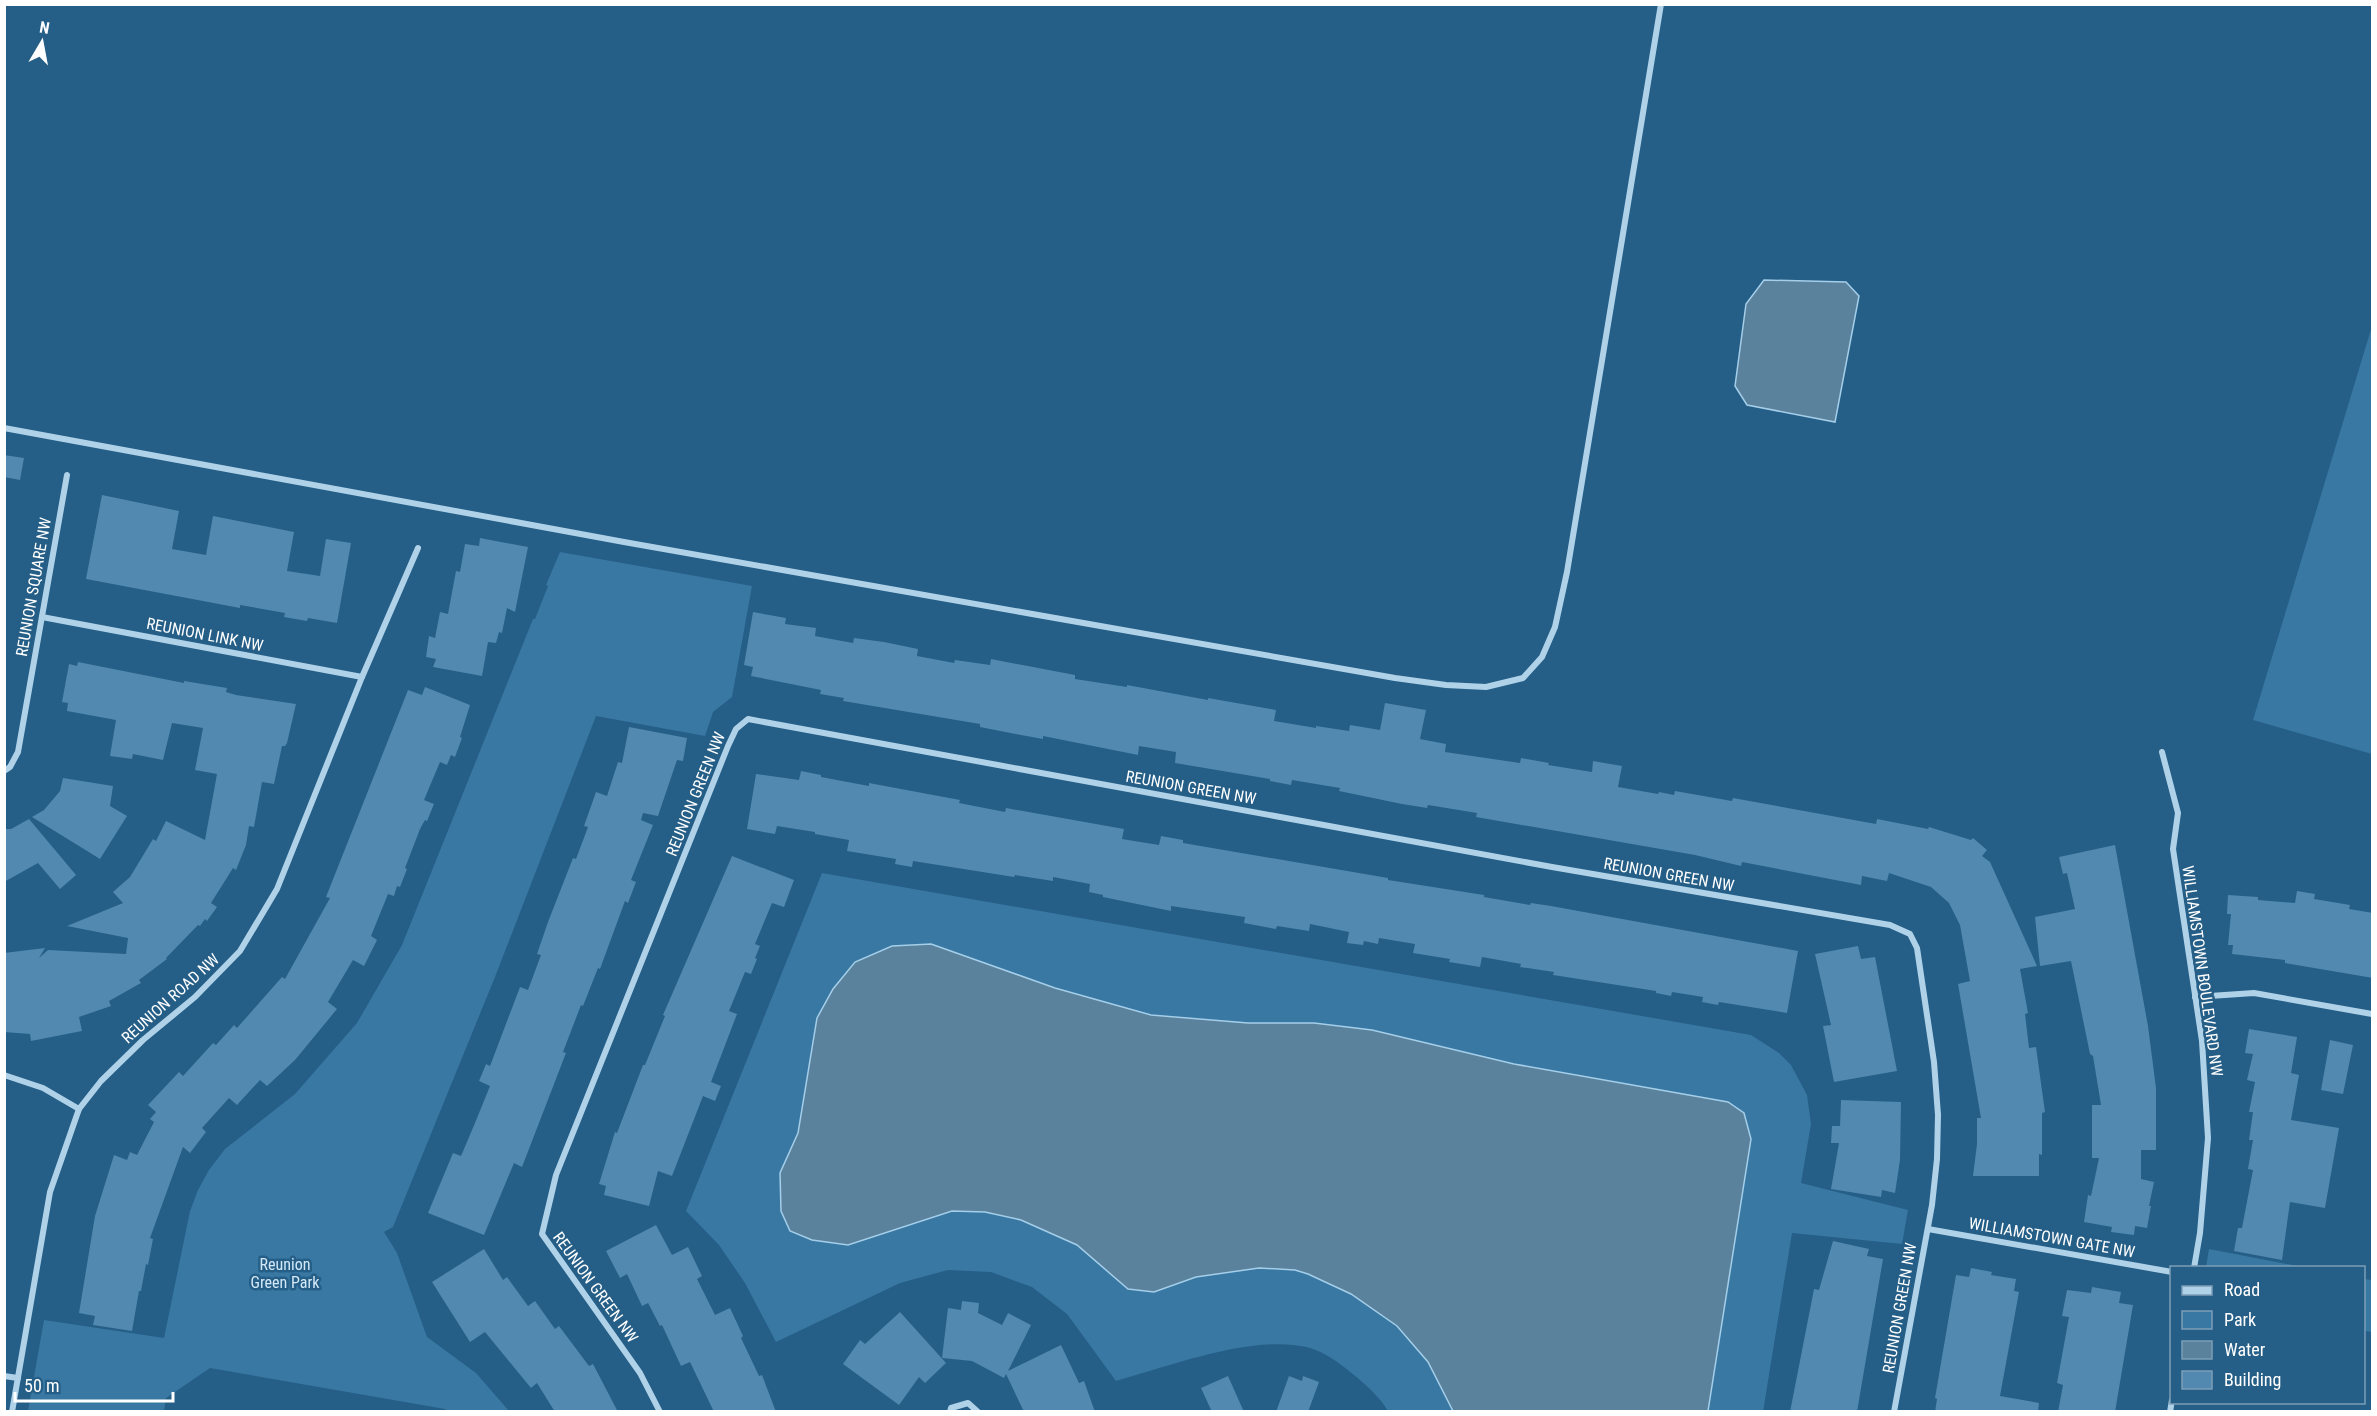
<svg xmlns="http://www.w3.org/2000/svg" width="2377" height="1416" font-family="'Roboto Condensed',sans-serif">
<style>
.green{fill:#3978a3}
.water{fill:#5a829d;stroke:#a4cee9;stroke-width:1.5}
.building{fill:#5189b0}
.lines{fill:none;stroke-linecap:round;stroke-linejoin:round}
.minor{stroke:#afd2e9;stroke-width:6}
.labels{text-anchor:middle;stroke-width:5;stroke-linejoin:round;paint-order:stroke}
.street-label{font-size:16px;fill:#fff;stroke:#255e86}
.park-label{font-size:16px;fill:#d3e9f7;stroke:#255e86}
</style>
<rect width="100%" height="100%" fill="#255e86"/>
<g class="green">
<path d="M2372 326V754L2253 720Z"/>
<path d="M560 552 752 586 732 697 713 712 705 736 596 716 495 977 393 1227 384 1232 397 1253 427 1337 476 1373 509 1411H447L445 1409 210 1368 166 1398 164 1411H28L44 1320 164 1338 190 1211 198 1190 209 1170 225 1149 295 1094 357 1023 402 945 533 619H535L548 586 546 585Z"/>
<path d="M822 873 1751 1035 1779 1053 1791 1065 1807 1095 1811 1124 1801 1183 1908 1210 1902 1244 1792 1233 1763 1412 1388 1411C1379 1396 1367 1386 1354 1375 1342 1365 1325 1352 1310 1348 1256 1333 1170 1366 1116 1381L1067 1314 1032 1287 991 1272 948 1270 900 1283 776 1342 745 1283 719 1245 686 1211Z"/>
<path d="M2209 1249 2303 1267H2206Z"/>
<path d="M2364 1279 2372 1280V1332L2364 1331Z"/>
</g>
<g class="water">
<path d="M1764 280 1846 282 1859 296 1835 422 1747 405 1735 386 1746 304Z"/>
<path d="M931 944 1055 988 1151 1015 1248 1023H1314L1372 1030 1514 1064 1728 1102 1744 1113 1751 1139 1708 1411H1453L1428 1362 1397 1326 1351 1294 1308 1274 1295 1270 1259 1268 1196 1277 1154 1292 1128 1289 1077 1245 1021 1220 985 1212 952 1211 848 1245 812 1240 790 1231 781 1211 780 1173 798 1133 817 1018 833 989 855 962 892 946Z"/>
</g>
<g class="building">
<path d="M4 455 24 458 20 480 4 477Z"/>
<path d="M102 495 179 511 172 549 206 555 213 516 294 532 287 571 320 576 326 539 351 543 337 623 308 618 307 621 284 617 285 613 240 605V608L86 579Z"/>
<path d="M480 538 528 547 515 612 507 608 502 633 499 632 496 643 488 642 482 676 433 667 436 659 426 657 429 636 435 638 440 612 448 614 456 571 460 572 465 544 479 546Z"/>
<path d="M753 612 786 618 785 624 816 628 815 636 853 643 854 638 884 642 918 649 917 656 954 663 955 660 990 665 991 659 1075 675V679L1127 687V685L1208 700V698L1276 710 1274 721 1316 728V726L1349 731 1350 725 1380 730 1385 703 1426 710 1420 739 1446 744 1445 752 1520 763 1521 758 1549 763 1548 765 1592 772 1593 761 1622 766 1618 787 1658 794 1659 792 1674 795 1675 791 1732 801 1733 798 1876 824 1877 819 1928 829 1929 827 1971 840 1973 838 1987 850 1982 856 1990 862 2037 966 2020 969 2028 1013 2025 1014 2029 1048 2036 1047 2045 1112 2042 1113V1155L2039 1154V1176H1973L1977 1144V1118H1981L1958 984 1970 981 1960 925 1949 903 1931 887 1889 873 1887 881 1862 876 1861 885 1742 862 1741 866 1695 855 1476 817 1477 813 1428 805 1427 808 1402 804 1339 791 1340 788 1292 780 1291 785 1270 781V779L1175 763 1176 752 1139 746 1138 755 1043 736V739L1021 735 980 727V724L843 701 844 698 820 694 821 690 751 676 753 667 744 665Z"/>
<path d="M78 662 184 683V681L227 688 226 692 236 695 296 704 287 743 285 746H282L274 784 262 782 254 827 249 826 246 845 236 870 233 868 211 903 217 907 207 921 205 919 200 926 198 925 166 958 167 959 139 980 141 983 109 1001 111 1006 79 1017 82 1031 31 1041 30 1034 4 1032V953L45 948 39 958 48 950 126 954 128 938 67 926 123 903 113 892 130 877 153 839 156 841 166 821 205 840 217 774 195 770 203 728 172 723 163 760 133 754 132 759 110 756 116 720 67 711 68 703 62 702 69 664 77 666Z"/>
<path d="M425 687 470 705 460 737 462 738 455 757 451 755 447 765 440 762 424 800 434 804 427 821 425 820 420 829 405 868 407 869 400 887 397 886 394 896 388 894 371 936 377 940 364 966 353 960 328 1002 337 1009 295 1060 267 1086 260 1080 237 1105 229 1098 202 1128 206 1132 190 1153 183 1147 150 1238 153 1239 148 1265 146 1264 141 1291H139L132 1331 93 1325 95 1316 79 1313 95 1216 114 1155 127 1160 130 1152 137 1155 154 1122 150 1119 156 1112 148 1105 179 1072 183 1076 213 1043 216 1045 234 1025 237 1028 282 977 285 979 330 898 326 897 408 690 422 695Z"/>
<path d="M629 727 687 738 683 761 677 760 658 816 643 813 641 820 653 825 631 880 636 882 628 903 625 901 600 969 598 968 583 1006 581 1005 563 1052 566 1053 522 1167 514 1163 484 1235 428 1213 453 1153 461 1156 475 1123 490 1086 479 1081 486 1064 490 1066 520 987 528 990 541 955 537 954 548 922 573 858 576 859 588 827 584 826 596 792 607 796 618 762 622 763Z"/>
<path d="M801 771 821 775V777L869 786V783L960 800 959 803 1005 812 1006 808 1124 829 1122 839 1159 845 1161 836 1183 840V843L1388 878V880L1484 895V897L1530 905 1531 903 1551 906 1798 951 1787 1013 1719 1002 1718 1005 1702 1002 1703 997 1672 992 1671 996 1656 993V991L1553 975 1554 972 1520 967 1521 964 1482 957 1480 967 1449 962 1450 959 1413 953 1415 944 1379 938 1378 944 1364 941 1363 945 1347 943 1349 932 1310 924 1309 931 1277 926 1276 929 1244 923 1245 917 1171 906V911L1103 897V895L1089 892 1090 884 1053 877V881L1015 875 1014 877 913 861 912 867 895 864 896 859 847 851 849 840 815 834V832L777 826 775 834 747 829 756 774 799 780Z"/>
<path d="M63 778 113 786 110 806 127 816 100 859 32 817 44 810 60 791Z"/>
<path d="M29 819 76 875 60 889 38 863 4 882V829H11Z"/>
<path d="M2115 845 2148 1026 2156 1088V1150H2141V1179L2154 1182 2149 1206H2151L2147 1228 2135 1226 2134 1235 2111 1232 2112 1227 2084 1222 2088 1195 2091 1196 2099 1158H2092V1105H2101L2093 1056 2090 1054 2071 961 2040 966 2035 917 2075 909 2067 873 2063 874 2059 857Z"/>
<path d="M732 856 794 880 784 907 772 903 755 944 760 946 755 958 757 959 751 974 745 972 729 1011 737 1014 711 1082 721 1086 715 1101 703 1096 672 1176 658 1171 649 1206 604 1195 606 1186 599 1184 615 1132 617 1133 643 1065H645L665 1016 663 1015Z"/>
<path d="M2297 891 2315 894 2314 899 2350 905 2349 909 2373 913V978L2285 963V960L2232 954 2233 945H2228L2231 914H2227L2228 895 2258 897V900L2295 903Z"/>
<path d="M1858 946 1861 959 1875 957 1897 1071 1834 1082 1823 1026 1831 1025 1815 954Z"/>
<path d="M2249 1029 2297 1037 2291 1073 2299 1075 2291 1120 2339 1128 2325 1208 2290 1202 2282 1260 2234 1251 2238 1228H2242L2253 1170 2248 1169 2253 1140H2249L2253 1112H2249L2255 1082 2247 1080 2253 1054 2245 1053Z"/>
<path d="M2330 1040 2353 1045 2343 1094 2321 1090Z"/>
<path d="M1841 1100 1901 1102 1900 1160 1895 1193 1882 1190 1881 1197 1831 1189 1839 1143H1831L1832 1126H1840Z"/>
<path d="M656 1225 672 1255 688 1247 702 1276 697 1279 715 1315 730 1308 743 1336 741 1338 759 1376 762 1375 776 1412H714L690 1362 681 1366 662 1325 660 1326 648 1303 642 1306 627 1274 620 1278 606 1251Z"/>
<path d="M1833 1241 1869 1249 1867 1256 1883 1259 1857 1412H1790L1814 1289 1819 1290Z"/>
<path d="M484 1249 503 1280 507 1277 528 1306 535 1301 555 1329 559 1326 589 1366 593 1364 618 1412H555L537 1383 531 1388 485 1332 470 1342 432 1282Z"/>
<path d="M1971 1268 1992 1272 1991 1275 2016 1279 2014 1291 2019 1292 2000 1396 2039 1403 2038 1412H1935L1937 1399 1935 1398 1956 1275 1969 1277Z"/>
<path d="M2092 1287 2121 1292 2119 1303 2133 1305 2115 1412H2058L2063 1385 2057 1383 2069 1317 2062 1316 2067 1290 2091 1293Z"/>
<path d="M962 1301 979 1303 978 1313 1002 1325 1008 1313 1031 1325 1008 1371 1061 1345 1079 1383 1084 1381 1095 1412H1024L1006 1374 1004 1378 972 1361 942 1358 948 1308 961 1310Z"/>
<path d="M900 1312 946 1363 925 1383 919 1377 899 1405 843 1364 860 1340 865 1344Z"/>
<path d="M1228 1376 1244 1412H1212L1201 1388Z"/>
<path d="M1289 1376 1302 1381 1303 1376 1319 1382 1308 1412H1276Z"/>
</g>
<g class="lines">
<g class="minor">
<path d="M4 428 624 542 1395 678 1446 685 1486 687 1523 678 1542 657 1555 627 1567 572 1661 4"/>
<path d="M42 617 362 677"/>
<path d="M2162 752 2178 813 2173 849 2202 1041 2208 1138 2200 1233 2194 1268"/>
<path d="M4 771 10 767 18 752 67 475"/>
<path d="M2195 997 2254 993 2372 1014"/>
<path d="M4 1075 43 1088 79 1109"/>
<path d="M1928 1229 2172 1272"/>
<path d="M4 1376 18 1378"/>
<path d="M12 1412 50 1192 79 1109 101 1081 143 1040 195 997 240 951 277 889 362 677 418 548"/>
<path d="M660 1412 640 1373 542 1234 556 1175 728 746 736 729 748 719 1552 867 1890 925 1910 934 1917 948 1934 1062 1938 1115 1937 1159 1932 1205 1894 1412"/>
<path d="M950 1412 951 1408 968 1403 978 1412"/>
<path d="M2170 1412 2172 1400"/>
</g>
</g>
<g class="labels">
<g class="street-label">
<text transform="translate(33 587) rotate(-80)" y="6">REUNION SQUARE NW</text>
<text transform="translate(205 634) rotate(11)" y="6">REUNION LINK NW</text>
<text transform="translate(1191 787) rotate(10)" y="6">REUNION GREEN NW</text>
<text transform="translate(695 794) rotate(-68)" y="6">REUNION GREEN NW</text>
<text transform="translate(1669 874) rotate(10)" y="6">REUNION GREEN NW</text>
<text transform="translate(2203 971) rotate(82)" y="6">WILLIAMSTOWN BOULEVARD NW</text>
<text transform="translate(170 998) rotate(-42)" y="6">REUNION ROAD NW</text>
<text transform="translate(2052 1237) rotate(10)" y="6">WILLIAMSTOWN GATE NW</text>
<text transform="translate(596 1287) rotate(54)" y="6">REUNION GREEN NW</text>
<text transform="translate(1899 1308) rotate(-80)" y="6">REUNION GREEN NW</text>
</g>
<g class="park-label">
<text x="285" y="1270">Reunion<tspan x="285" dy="18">Green Park</tspan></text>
</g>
</g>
<rect width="2377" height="1416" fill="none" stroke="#ffffff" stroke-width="12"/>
<rect x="2170" y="1266" width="195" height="138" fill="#255e86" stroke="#7c9eb6" stroke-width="1.5"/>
<rect x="2182" y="1286" width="30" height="9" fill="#afd2e9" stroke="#7c9eb6" stroke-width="1.5"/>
<text x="2224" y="1296" font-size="18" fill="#ffffff">Road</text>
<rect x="2182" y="1311" width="30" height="18" fill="#3978a3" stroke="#7c9eb6" stroke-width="1.5"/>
<text x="2224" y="1326" font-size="18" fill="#ffffff">Park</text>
<rect x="2182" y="1341" width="30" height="18" fill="#5a829d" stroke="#7c9eb6" stroke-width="1.5"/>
<text x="2224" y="1356" font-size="18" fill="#ffffff">Water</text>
<rect x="2182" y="1371" width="30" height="18" fill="#5189b0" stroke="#7c9eb6" stroke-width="1.5"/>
<text x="2224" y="1386" font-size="18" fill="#ffffff">Building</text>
<g transform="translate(42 42) rotate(10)" stroke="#255e86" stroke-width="4.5" paint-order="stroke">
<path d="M0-4.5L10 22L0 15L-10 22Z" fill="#ffffff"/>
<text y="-9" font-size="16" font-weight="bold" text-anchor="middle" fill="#ffffff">N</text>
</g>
<path d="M15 1392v9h158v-9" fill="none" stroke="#ffffff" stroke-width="3"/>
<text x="24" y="1392" font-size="18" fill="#ffffff" stroke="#255e86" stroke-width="4.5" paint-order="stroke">50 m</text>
</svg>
